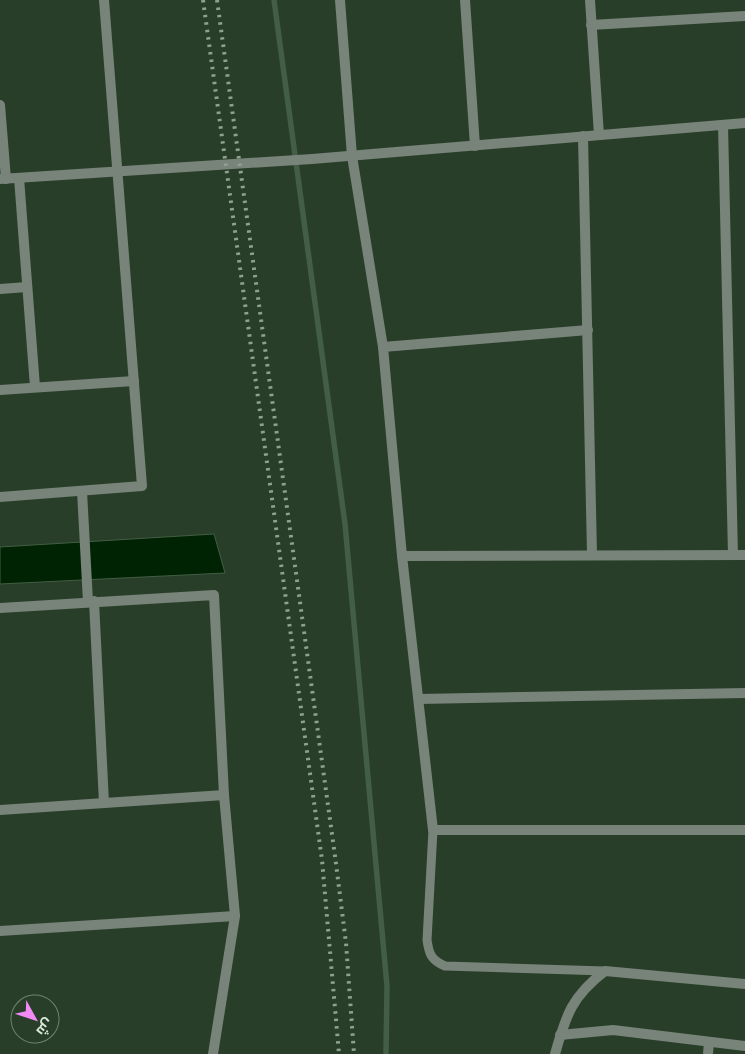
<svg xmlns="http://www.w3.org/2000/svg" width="745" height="1054" font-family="'Libre Baskerville',Cairo,serif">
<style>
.water{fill:#002303;stroke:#425e44}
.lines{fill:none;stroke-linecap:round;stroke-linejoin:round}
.stream{stroke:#425e44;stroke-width:5.5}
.service{stroke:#788379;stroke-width:9}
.pedestrian{stroke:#788379;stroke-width:10}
.minor{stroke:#788379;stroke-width:10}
.tertiary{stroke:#788379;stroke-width:10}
.rail{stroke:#8fa08f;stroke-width:4;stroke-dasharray:2.5 5;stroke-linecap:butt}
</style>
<rect width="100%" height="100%" fill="#283e29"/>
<path class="water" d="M214 534 225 573 0 584V547Z"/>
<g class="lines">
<path class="stream" d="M274 0 345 524 387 986 386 1054"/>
<path class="service" d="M433 830 427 940C429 954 431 960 445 966L605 971"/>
<path class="pedestrian" d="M82 491 88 602"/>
<g class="minor">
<path d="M340 0 352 156 383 347 402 556 433 830H745"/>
<path d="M465 0 475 146"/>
<path d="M591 25 745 16"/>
<path d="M0 105 6 179"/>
<path d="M723 125 733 555"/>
<path d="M583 136 592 554"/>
<path d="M19 178 35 387"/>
<path d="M0 289 27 287"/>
<path d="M383 347 588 330"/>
<path d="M0 390 134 381"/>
<path d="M0 497 142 486 104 0"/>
<path d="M402 556 745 555"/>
<path d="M94 601 104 803"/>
<path d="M0 608 214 595 224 795 235 916 213 1054"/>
<path d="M419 699 745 693"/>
<path d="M0 810 224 795"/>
<path d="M0 931 235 916"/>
<path d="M560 1035 613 1030 745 1046"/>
<path d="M555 1054C566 1015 572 996 605 971L745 984"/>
<path d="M708 1054 709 1042"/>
</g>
<g class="tertiary">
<path d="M590 0 599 135"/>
<path d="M0 179 312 159 745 123"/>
</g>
<g class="rail">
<path d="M203 0 322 860 339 1054"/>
<path d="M217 0 335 856 346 943 354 1054"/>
</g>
</g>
<g transform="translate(35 1019) rotate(130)"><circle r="24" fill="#283e29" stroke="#708270"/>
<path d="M0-4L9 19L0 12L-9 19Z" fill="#f08bf5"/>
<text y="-8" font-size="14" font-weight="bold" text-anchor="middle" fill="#dbe9db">ش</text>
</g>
</svg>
